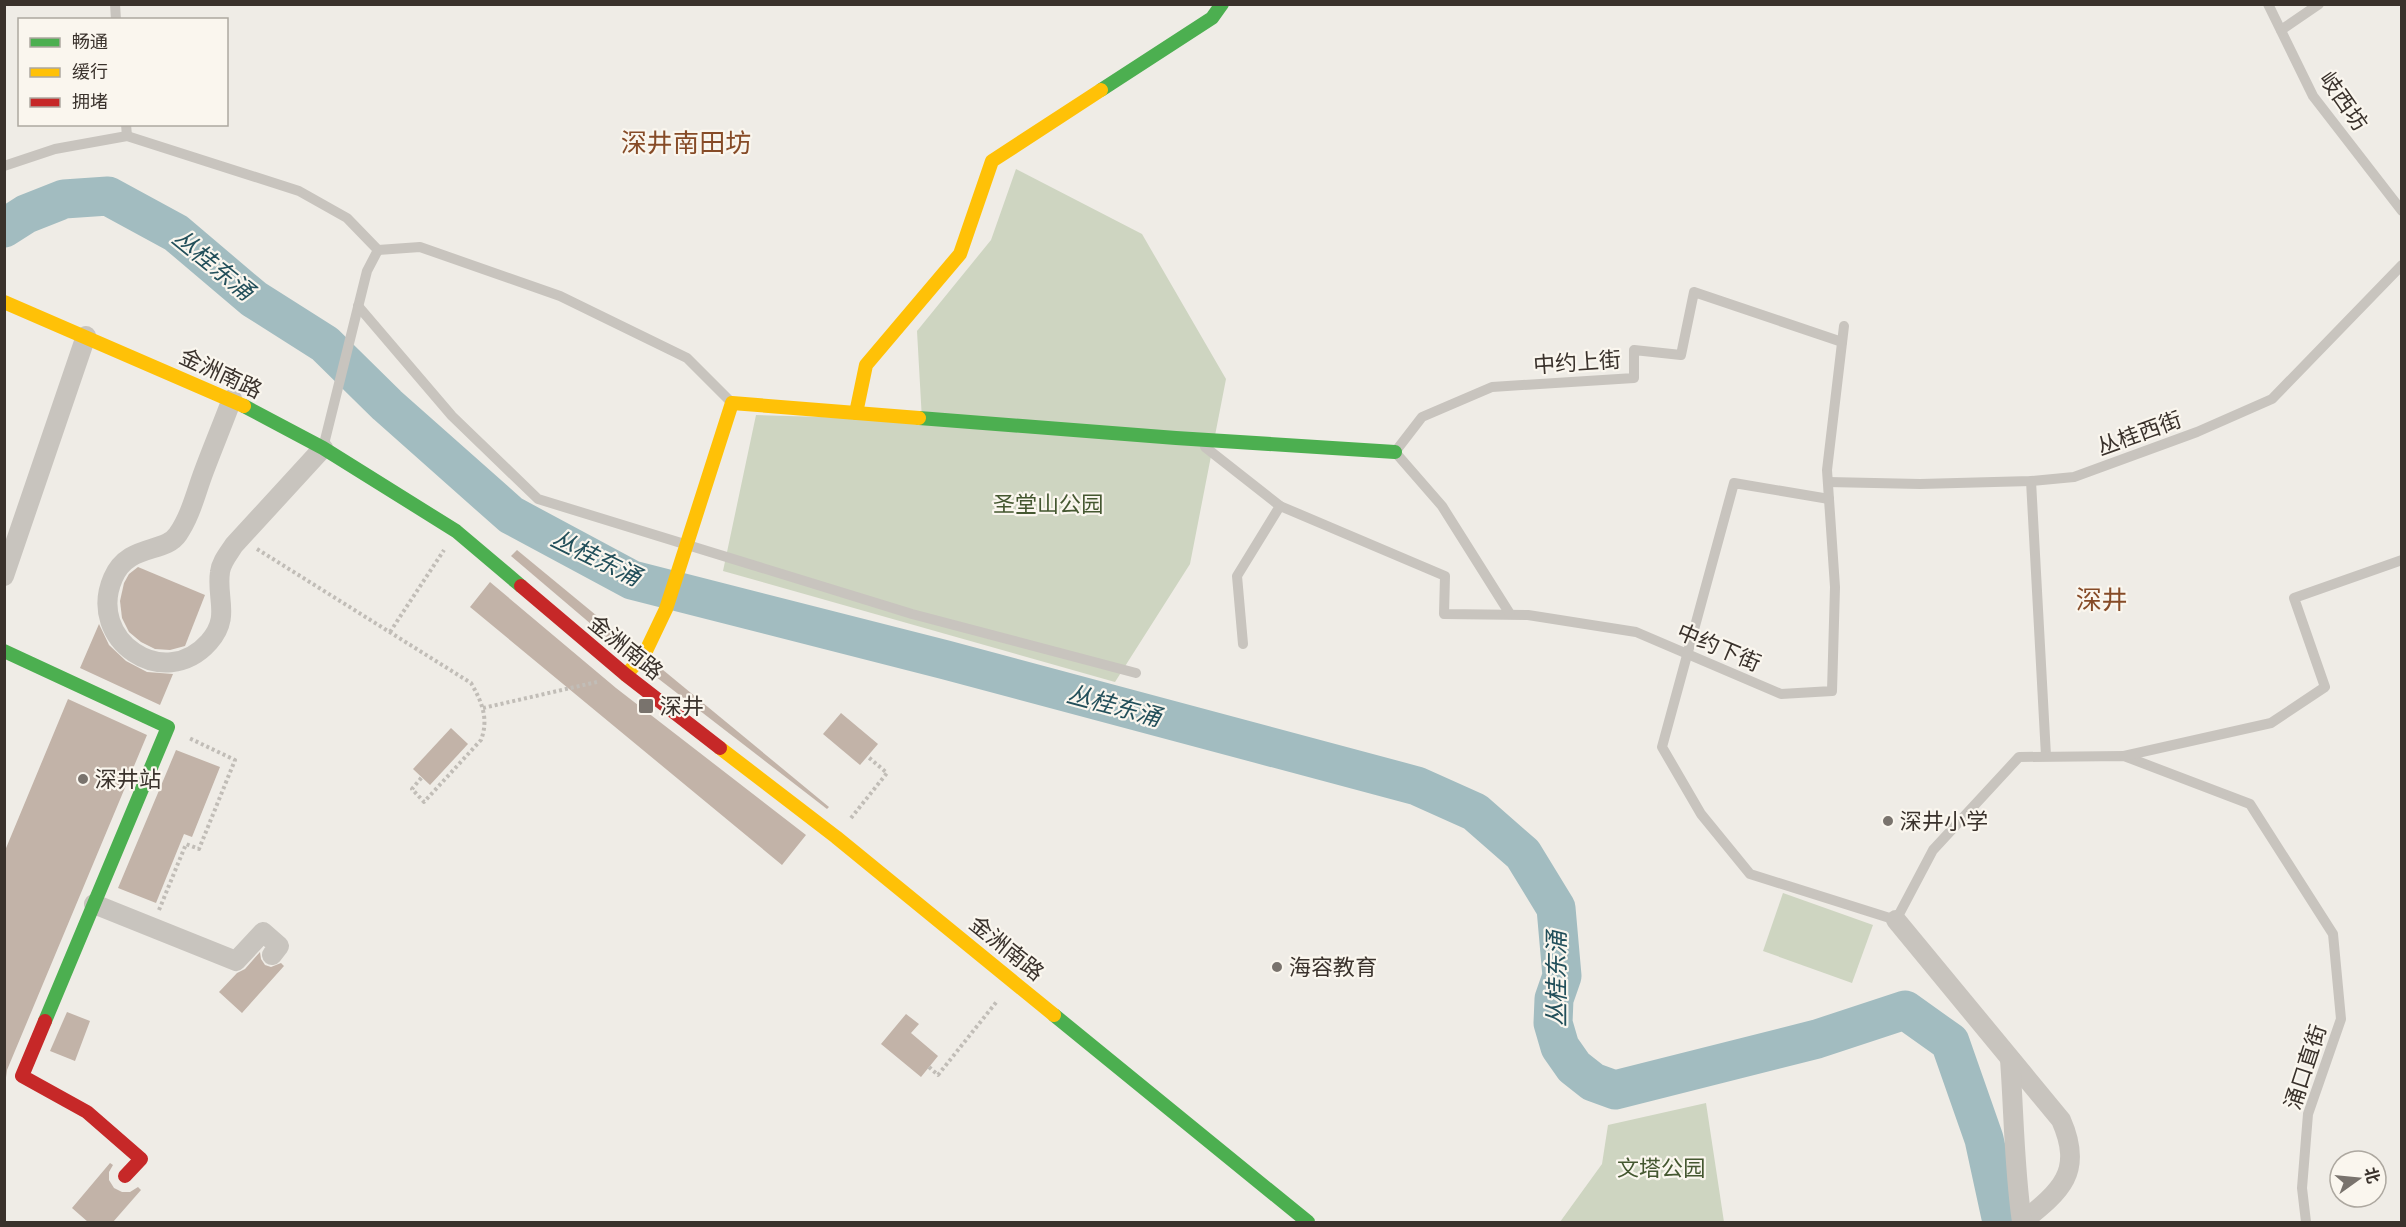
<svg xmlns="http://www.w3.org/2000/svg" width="2406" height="1227" font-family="Mulish,'Noto Sans SC',sans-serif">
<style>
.green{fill:#ced5c1}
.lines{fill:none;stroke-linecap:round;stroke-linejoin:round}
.river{stroke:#a2bcc0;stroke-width:39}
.building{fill:#c2b3a8}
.path{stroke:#c1bdb7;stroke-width:4;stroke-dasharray:3 3;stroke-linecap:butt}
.lane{stroke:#c8c4be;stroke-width:10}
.street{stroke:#c8c4be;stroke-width:20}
.fast{stroke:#4caf50;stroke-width:14}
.slow{stroke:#ffc107;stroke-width:14}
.jam{stroke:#c62828;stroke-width:14}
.poi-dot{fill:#79736d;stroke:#faf6ee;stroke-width:2}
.labels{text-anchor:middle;stroke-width:4.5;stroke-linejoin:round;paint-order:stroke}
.street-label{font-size:22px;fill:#3a322c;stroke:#faf6ee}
.park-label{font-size:22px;fill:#445730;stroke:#faf6ee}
.poi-label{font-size:22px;fill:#3a322c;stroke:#faf6ee;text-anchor:start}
.water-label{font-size:24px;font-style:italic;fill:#224f5a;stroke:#faf6ee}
.quarter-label{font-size:26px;fill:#864b27;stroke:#faf6ee}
</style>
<rect width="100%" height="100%" fill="#efece6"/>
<g class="green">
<path d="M1016 169 1142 234 1226 379 1190 564 1115 682 723 571 756 415 922 420 917 331 991 240Z"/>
<path d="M1783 893 1873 925 1852 983 1763 951Z"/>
<path d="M1706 1103 1724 1222H1560L1602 1164 1608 1125Z"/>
</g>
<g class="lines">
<path class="river" d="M4 228 26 214 64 199 108 196 176 233 254 299 325 344 387 405 511 515 632 580 946 660 1417 786 1475 812 1523 854 1556 908 1562 976 1554 999 1553 1023 1560 1047 1574 1067 1593 1082 1615 1090 1817 1039 1905 1010 1950 1042 1984 1139 2002 1222"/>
</g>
<g class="building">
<path d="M517 550 631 644 625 653 511 556Z"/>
<path d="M138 567 205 595 185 646 170 650 155 649 141 642 129 632 122 618 120 601 124 583 129 574Z"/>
<path d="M490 582 616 688 806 835 782 865 470 607Z"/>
<path d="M99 624 109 645 126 661 147 672 173 674 160 705 80 668Z"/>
<path d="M657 665 829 807 827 809 651 673Z"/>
<path d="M68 699 147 735 7 1070 5 1085 4 853Z"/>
<path d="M841 713 878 744 860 765 823 734Z"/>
<path d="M451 728 468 744 430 785 413 769Z"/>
<path d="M176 750 220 767 192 837 184 834 156 903 118 888Z"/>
<path d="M260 952 261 959 265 965 271 967 281 963 284 966 242 1013 219 992 237 973 245 969Z"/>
<path d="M67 1012 90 1021 75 1061 50 1051Z"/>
<path d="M906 1014 919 1024 911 1033 938 1056 921 1077 881 1044Z"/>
<path d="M110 1163 113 1165 109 1172V1180L114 1188 122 1192H130L138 1187 141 1190 113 1222H88L72 1208Z"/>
</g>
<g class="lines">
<g class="path">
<path d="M257 549 471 683C482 702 489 719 481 740L424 802 412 789 422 777"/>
<path d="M390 632 444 550"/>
<path d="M483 708 597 682"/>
<path d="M851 818 887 773 867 756"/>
<path d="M159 910 186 844 199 849 235 760 189 738"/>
<path d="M929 1067 938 1075 998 1000"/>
</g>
<g class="lane">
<path d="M115 4 116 20"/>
<path d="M2268 4 2313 96 2402 211"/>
<path d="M2281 30 2319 4"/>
<path d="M126 124 127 136"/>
<path d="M4 166 55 149 127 136 299 191 347 218 378 250 367 271 323 448"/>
<path d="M378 250 420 247 560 296 687 358 730 401"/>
<path d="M358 306 452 416 538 499 912 614 1136 673"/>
<path d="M1205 447 1280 506 1237 576 1243 644"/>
<path d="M2031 481 2046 756"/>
<path d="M1828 482 1920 484 2031 481 2074 477 2197 432 2272 399 2402 265"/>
<path d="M1829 499 1734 483 1662 747 1701 814 1750 874 1896 920 1933 850 2019 757 2124 756 2250 804 2333 934 2341 1019 2308 1114 2302 1188 2306 1222"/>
<path d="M1280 506 1445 576 1444 614 1528 615 1636 632 1781 694 1832 691 1835 587 1827 470 1844 326"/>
<path d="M1510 614 1442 506 1395 452 1422 417 1492 387 1634 378V350L1681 355 1694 292 1842 342"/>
<path d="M2124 756 2271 723 2325 687 2294 598 2402 560"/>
</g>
<g class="street">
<path d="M232 399C223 423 213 447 204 471 196 492 191 515 178 534 165 554 128 543 113 578 86 640 164 693 209 642 231 617 216 599 220 572 221 562 229 553 234 545L323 448"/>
<path d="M4 576 86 336"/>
<path d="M94 904 236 961 263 932 279 946 272 955"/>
<path d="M1896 920 2061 1120C2084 1172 2061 1191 2022 1222"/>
<path d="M2010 1059C2014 1114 2014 1168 2022 1222"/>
</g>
<g class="fast">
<path d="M1101 90 1212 18 1222 4"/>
<path d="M244 406 323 448 456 531 521 586"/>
<path d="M919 418 1176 438 1395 452"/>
<path d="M4 651 168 727 45 1021"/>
<path d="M1054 1015 1308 1222"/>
</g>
<g class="slow">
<path d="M4 302 244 406"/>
<path d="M856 413 866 365 960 254 992 161 1101 90"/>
<path d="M626 675 645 653 666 609 732 403 919 418"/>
<path d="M720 748 836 837 1054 1015"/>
</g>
<g class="jam">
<path d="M521 586 626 675 720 748"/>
<path d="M45 1021 22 1076 87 1112 141 1159 125 1176"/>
</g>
</g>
<g class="poi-dot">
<rect x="638" y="698" width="16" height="16" rx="3"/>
<circle cx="83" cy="779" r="6"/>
<circle cx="1888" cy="821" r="6"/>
<circle cx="1277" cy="967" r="6"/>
</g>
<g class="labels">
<g class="street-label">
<text transform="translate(2344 101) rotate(55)" y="8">岐西坊</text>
<text transform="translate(1577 362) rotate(-4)" y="8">中约上街</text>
<text transform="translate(221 373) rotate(25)" y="8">金洲南路</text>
<text transform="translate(2139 433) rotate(-20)" y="8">丛桂西街</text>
<text transform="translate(626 647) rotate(39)" y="8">金洲南路</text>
<text transform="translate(1719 647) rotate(23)" y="8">中约下街</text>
<text transform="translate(1007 948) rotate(39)" y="8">金洲南路</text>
<text transform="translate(2305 1067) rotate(-72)" y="8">涌口直街</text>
</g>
<g class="park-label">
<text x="1048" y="512">圣堂山公园</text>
<text x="1661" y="1176">文塔公园</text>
</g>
<g class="poi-label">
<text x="660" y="714">深井</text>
<text x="95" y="787">深井站</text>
<text x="1900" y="829">深井小学</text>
<text x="1289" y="975">海容教育</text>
</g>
<g class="water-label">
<text transform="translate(213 265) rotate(39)" y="8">丛桂东涌</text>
<text transform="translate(596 558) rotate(26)" y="8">丛桂东涌</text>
<text transform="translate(1114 706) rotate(15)" y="8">丛桂东涌</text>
<text transform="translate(1557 979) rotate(-90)" y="8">丛桂东涌</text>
</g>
<g class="quarter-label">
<text x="686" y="152">深井南田坊</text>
<text x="2102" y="609">深井</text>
</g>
</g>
<rect width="2406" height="1227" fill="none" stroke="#3a322c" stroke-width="12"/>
<rect x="18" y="18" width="210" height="108" fill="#faf6ee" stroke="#ada8a0" stroke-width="1.5"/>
<rect x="30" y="38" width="30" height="9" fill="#4caf50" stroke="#ada8a0" stroke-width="1.5"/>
<text x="72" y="48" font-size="18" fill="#3a322c">畅通</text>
<rect x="30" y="68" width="30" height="9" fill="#ffc107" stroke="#ada8a0" stroke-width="1.5"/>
<text x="72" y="78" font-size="18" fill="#3a322c">缓行</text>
<rect x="30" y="98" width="30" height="9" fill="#c62828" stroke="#ada8a0" stroke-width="1.5"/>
<text x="72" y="108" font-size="18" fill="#3a322c">拥堵</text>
<g transform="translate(2358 1179) rotate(75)"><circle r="28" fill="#faf6ee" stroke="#ada8a0" stroke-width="1.5"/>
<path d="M0-4.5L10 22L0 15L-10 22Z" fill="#79736d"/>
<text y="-9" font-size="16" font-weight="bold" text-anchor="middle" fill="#3a322c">北</text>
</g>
</svg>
